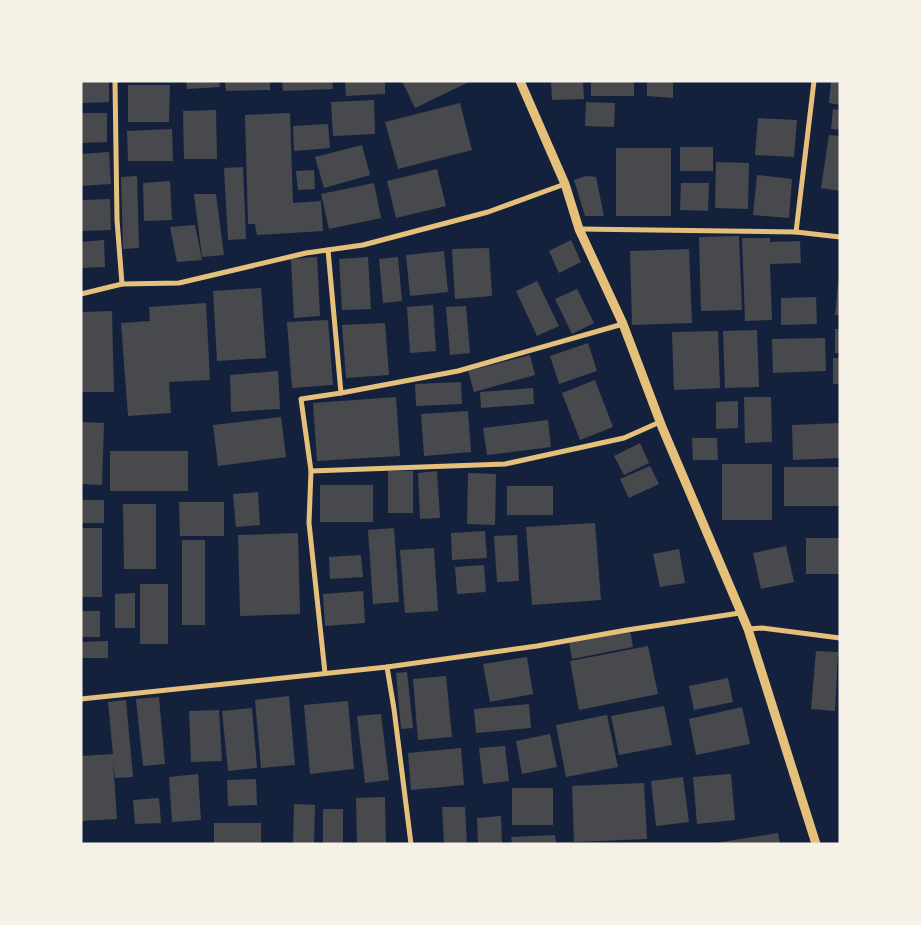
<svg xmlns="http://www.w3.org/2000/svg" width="921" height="925" font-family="Commissioner,sans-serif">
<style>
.building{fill:#48494c}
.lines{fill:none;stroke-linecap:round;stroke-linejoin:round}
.minor{stroke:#e5c07b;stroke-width:5}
.tertiary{stroke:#e5c07b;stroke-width:9}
</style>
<rect width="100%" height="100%" fill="#14213d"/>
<g class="building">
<path d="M81 81H109V102L81 103Z"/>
<path d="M186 81H219L220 87 187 89Z"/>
<path d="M225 81H270V90L226 91Z"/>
<path d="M282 81H332L333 89 283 91Z"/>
<path d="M345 81H385V94L346 96Z"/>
<path d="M402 81H471L415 108Z"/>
<path d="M551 81H583L584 99 552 100Z"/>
<rect x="591" y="81" width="43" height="15"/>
<path d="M647 81H673V98L647 96Z"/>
<path d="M831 81H840V105L829 103Z"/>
<path d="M128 85H170L169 122H128Z"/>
<path d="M374 100 375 134 333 136 331 102Z"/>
<path d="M586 102 615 103 614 127 585 126Z"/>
<path d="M460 103 472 150 398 169 385 122Z"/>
<path d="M833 109 840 110V130L831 129Z"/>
<path d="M216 110 217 159H184L183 111Z"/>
<path d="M81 113H107V142L81 143Z"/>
<path d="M290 113 293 203 321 201 323 231 257 235 255 224H248L245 115Z"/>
<path d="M758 118 797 120 794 157 755 155Z"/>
<path d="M328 124 330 148 294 151 293 126Z"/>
<path d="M172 129 173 161H128L127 131Z"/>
<path d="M829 135 840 136V191L821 188Z"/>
<path d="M362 145 370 175 324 188 315 157Z"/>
<rect x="680" y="147" width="33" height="24"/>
<rect x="616" y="148" width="55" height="68"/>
<path d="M109 152 111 184 81 186V154Z"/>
<path d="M716 162 749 163 748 209 715 208Z"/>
<path d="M243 167 246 239 228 240 224 168Z"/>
<path d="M437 169 446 206 396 218 387 181Z"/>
<path d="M314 170 315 189 298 190 296 171Z"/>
<path d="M757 175 792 179 789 218 753 215Z"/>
<path d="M137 176 139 248 123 249 121 177Z"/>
<path d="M586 176 596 177 604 216H585L574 180Z"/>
<path d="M170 181 172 220 144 221 143 183Z"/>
<path d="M374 183 381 218 329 229 321 194Z"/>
<path d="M681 183H709L708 211 680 210Z"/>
<path d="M194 194H216L224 255 202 257Z"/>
<path d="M110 199 111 230 81 231V200Z"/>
<path d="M195 225 202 260 177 262 170 227Z"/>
<path d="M739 236 742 310 701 311 699 237Z"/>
<path d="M742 238H770V242L800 241 801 263 770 264 772 320 745 321Z"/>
<path d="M104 240 105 267 81 268V242Z"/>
<path d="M571 240 581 262 559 273 549 251Z"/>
<path d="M489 248 492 296 455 299 452 249Z"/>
<path d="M689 249 692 323 632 325 630 251Z"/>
<path d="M444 251 448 292 410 296 406 255Z"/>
<path d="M317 257 320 316 294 318 291 259Z"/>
<path d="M368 257 371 309 342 310 339 259Z"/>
<path d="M398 257 402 301 383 303 379 259Z"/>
<path d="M537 281 559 326 537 336 516 291Z"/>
<path d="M838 283H840V315H835Z"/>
<path d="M261 288 266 358 217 361 213 291Z"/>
<path d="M577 289 594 323 572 334 555 299Z"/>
<path d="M816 297 817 324 781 325V298Z"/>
<path d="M206 303 210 380 169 382 171 413 128 416 121 323 150 321 149 307Z"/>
<path d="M433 305 436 351 410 353 407 307Z"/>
<path d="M466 306 470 353 450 355 446 307Z"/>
<path d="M112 311 114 392H81V312Z"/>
<path d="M328 320 333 385 292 388 287 322Z"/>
<path d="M385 323 389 375 346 378 342 325Z"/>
<rect x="835" y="329" width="5" height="24"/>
<path d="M757 330 759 387 725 388 723 331Z"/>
<path d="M718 331 720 388 674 390 672 332Z"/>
<path d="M825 338 826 371 773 373 772 339Z"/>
<path d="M588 343 597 371 559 384 550 356Z"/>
<path d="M530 355 535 375 474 392 468 371Z"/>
<rect x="833" y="358" width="7" height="26"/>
<path d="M278 371 280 409 231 412 230 375Z"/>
<path d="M595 380 613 427 580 440 562 393Z"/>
<path d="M461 382 462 404 416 406 415 384Z"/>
<path d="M533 388 534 404 481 408 480 392Z"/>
<path d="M396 397 400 456 317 461 313 403Z"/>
<path d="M744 397H771L772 442 745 443Z"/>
<path d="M738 401V428L716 429V402Z"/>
<path d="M468 411 471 452 424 456 421 414Z"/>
<path d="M281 417 286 457 218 466 213 425Z"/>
<path d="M548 420 551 447 487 455 483 428Z"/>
<path d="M82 422 104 423 102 485 81 484Z"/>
<path d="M840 423V458L793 460 792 425Z"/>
<path d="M692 438H717L718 460H693Z"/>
<path d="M640 443 649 463 624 475 614 456Z"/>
<rect x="110" y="451" width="78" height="40"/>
<rect x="722" y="464" width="50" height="56"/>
<path d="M650 466 659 484 629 498 620 479Z"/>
<rect x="784" y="467" width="56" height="39"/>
<rect x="388" y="471" width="25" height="42"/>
<path d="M437 471 440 518 420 519 418 473Z"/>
<path d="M468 473 496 474 495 525 467 524Z"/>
<rect x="320" y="485" width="53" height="37"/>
<rect x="507" y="486" width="46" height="29"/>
<path d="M258 492 260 525 236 527 233 494Z"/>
<rect x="81" y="500" width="23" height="23"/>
<path d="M179 502H224V536H180Z"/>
<path d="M123 504H156V569H124Z"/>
<path d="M595 523 601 600 532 605 526 527Z"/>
<rect x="81" y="528" width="21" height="69"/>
<path d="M394 528 399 602 373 604 368 530Z"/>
<path d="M485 531 487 558 452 560 451 533Z"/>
<path d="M298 533 300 614 240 616 238 535Z"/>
<path d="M517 535 519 581 497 582 494 536Z"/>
<rect x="806" y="538" width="34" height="36"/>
<rect x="182" y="540" width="23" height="85"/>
<path d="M786 546 794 582 761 589 753 553Z"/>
<path d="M434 548 438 611 405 613 400 550Z"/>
<path d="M679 549 685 583 660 587 653 554Z"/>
<path d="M361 555 363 577 330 579 329 557Z"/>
<path d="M484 565 486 592 457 594 455 567Z"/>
<rect x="140" y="584" width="28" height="60"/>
<path d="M363 591 365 623 325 626 323 594Z"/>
<path d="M135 593V628H115V594Z"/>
<rect x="81" y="611" width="19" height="26"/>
<path d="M630 630 633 647 572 659 569 642Z"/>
<path d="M108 641V658H82V642Z"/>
<path d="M648 646 658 694 579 710 570 661Z"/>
<path d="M816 651 838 652 835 711 811 709Z"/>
<path d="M527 657 533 694 490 702 483 664Z"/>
<path d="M407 672 413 728 401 729 396 673Z"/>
<path d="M446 676 452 737 418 740 413 679Z"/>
<path d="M728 678 733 702 694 710 689 686Z"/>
<path d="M289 696 295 765 261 768 255 700Z"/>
<path d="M159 697 165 764 143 766 136 699Z"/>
<path d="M126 700 133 777 115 778 113 761 117 819 81 821V756L113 754 108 702Z"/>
<path d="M348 701 354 769 310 774 304 705Z"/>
<path d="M529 704 531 728 476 733 474 709Z"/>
<path d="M664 706 672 745 619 755 611 716Z"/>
<path d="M742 707 750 744 696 755 689 719Z"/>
<path d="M252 708 257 768 228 771 222 711Z"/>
<path d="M219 710 222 761 191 762 189 711Z"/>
<path d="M381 714 389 780 365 783 357 716Z"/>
<path d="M607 715 618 767 566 777 556 725Z"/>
<path d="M550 734 557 767 522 774 516 741Z"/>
<path d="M505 746 509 781 483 784 479 748Z"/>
<path d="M461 748 464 785 411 790 408 753Z"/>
<path d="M198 774 201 820 172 822 169 777Z"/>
<path d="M731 774 735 820 697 824 693 777Z"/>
<path d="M683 777 689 822 656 826 651 781Z"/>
<path d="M256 779 257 805 228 806 227 780Z"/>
<path d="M644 783 647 839 574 842 572 786Z"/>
<rect x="512" y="788" width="41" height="37"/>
<path d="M385 797 386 844H357L356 798Z"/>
<path d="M159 798 161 823 135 824 133 800Z"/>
<path d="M294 804 315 805 314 844H293Z"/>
<path d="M442 807H465L467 844H444Z"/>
<rect x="323" y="809" width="20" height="35"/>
<path d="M501 816 502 844H478L477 818Z"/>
<rect x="214" y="823" width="47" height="21"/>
<path d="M778 833 780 844H715V843Z"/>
<path d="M555 835 556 844H512L511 837Z"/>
</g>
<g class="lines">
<g class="minor">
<path d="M115 81 117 220 122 284"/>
<path d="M579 229 796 232 840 237"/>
<path d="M796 232 814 81"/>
<path d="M81 294 122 284 179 283 306 253 363 245 488 212 565 184"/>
<path d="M341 393 458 371 623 324"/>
<path d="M311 471 505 464 624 438 660 422"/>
<path d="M748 629 762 628 840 638"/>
<path d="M387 667 394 709 411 844"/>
<path d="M325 673 309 523 311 471 301 399 341 393 328 250"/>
<path d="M81 699 387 667 537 646 627 630 740 613"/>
</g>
<path class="tertiary" d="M520 81 565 184 579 229 623 324 662 427 748 629 816 844"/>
</g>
<rect width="921" height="925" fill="none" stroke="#f6f1e7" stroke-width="165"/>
</svg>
